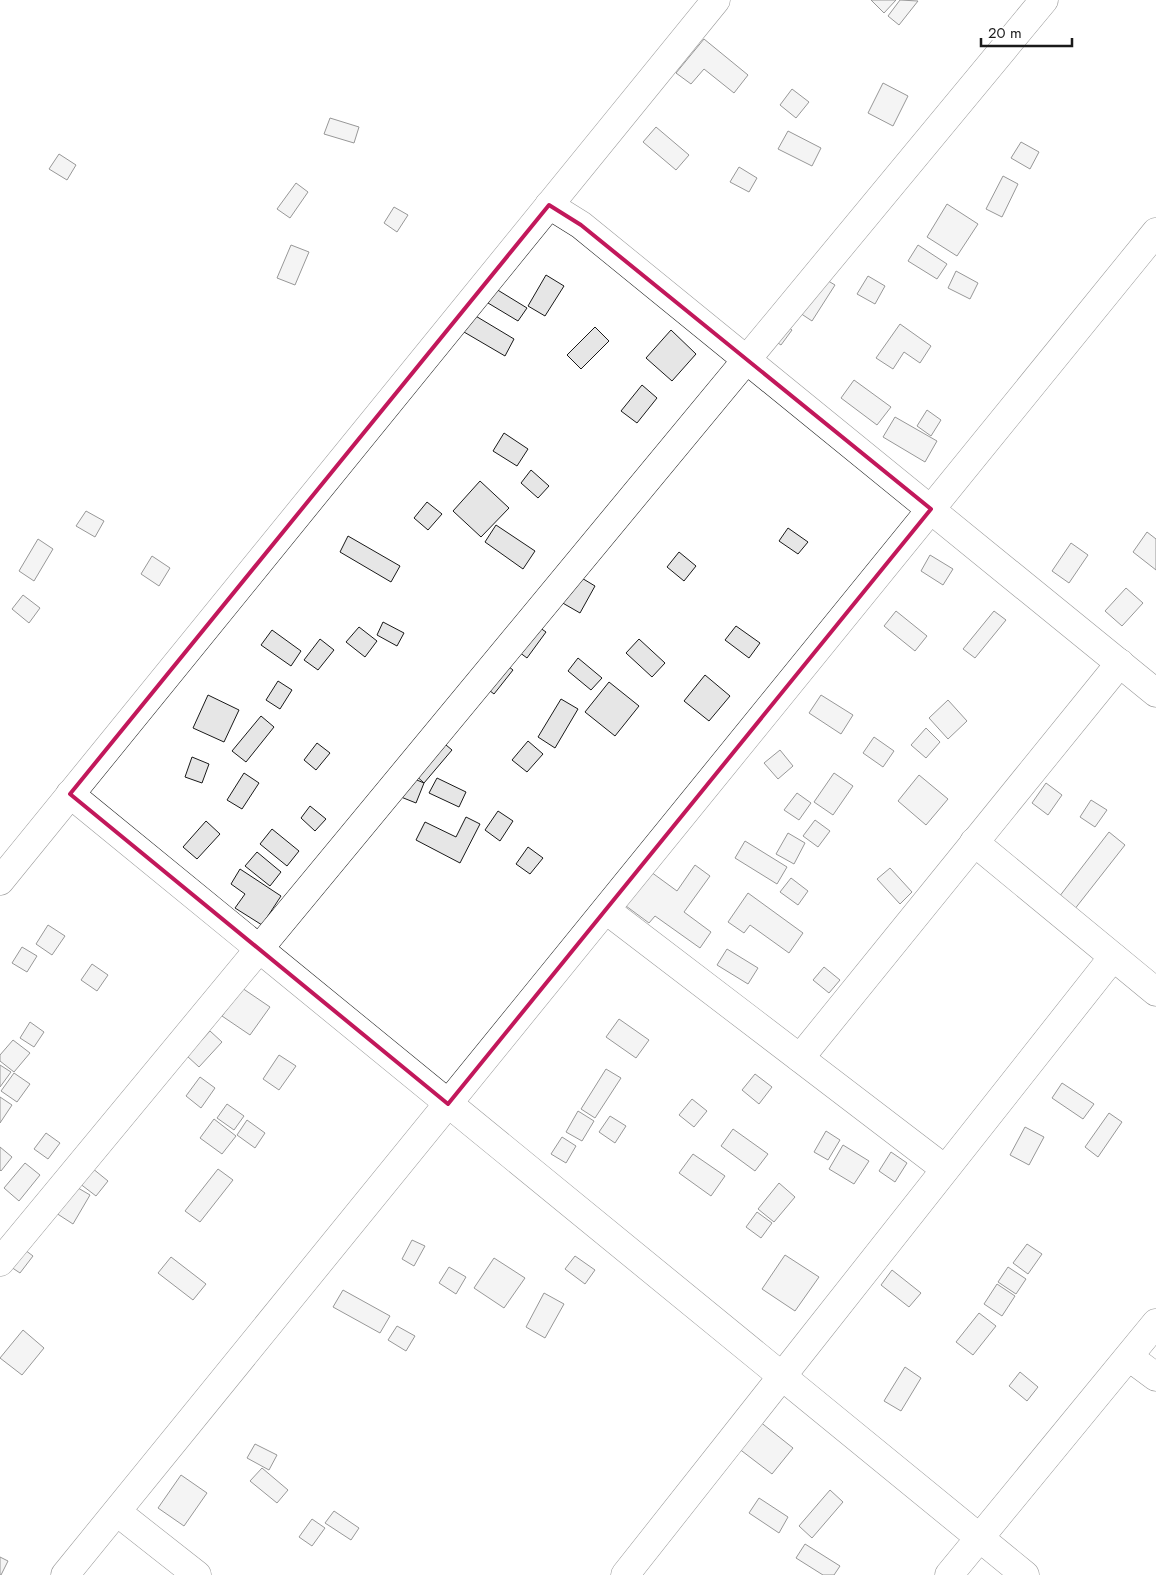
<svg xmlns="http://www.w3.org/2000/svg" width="1156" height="1575" font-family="Jost,sans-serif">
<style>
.building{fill:#e6e6e6;stroke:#1a1a1a}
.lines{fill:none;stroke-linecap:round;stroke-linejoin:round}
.minor-casing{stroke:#1a1a1a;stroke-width:29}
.minor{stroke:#fff;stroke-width:28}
.marked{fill:none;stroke:#c2185b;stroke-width:4;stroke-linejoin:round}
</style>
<rect width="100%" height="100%" fill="#fff"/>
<g class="building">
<path d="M871 0H896L884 13Z"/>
<path d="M900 0 918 1 899 25 888 16Z"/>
<path d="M704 39 748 75 734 93 704 69 691 84 676 73Z"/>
<path d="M883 83 908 96 893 126 868 113Z"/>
<path d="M792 89 809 102 796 118 780 105Z"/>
<path d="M330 118 359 127 354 143 324 134Z"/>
<path d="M656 127 689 155 676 170 643 142Z"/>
<path d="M788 131 821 148 812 166 778 149Z"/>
<path d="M1021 142 1039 152 1030 169 1011 158Z"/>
<path d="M59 154 76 165 67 180 49 169Z"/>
<path d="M739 167 757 178 749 192 730 182Z"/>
<path d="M1003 176 1018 184 1002 217 986 209Z"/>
<path d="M296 183 308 192 290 218 277 209Z"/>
<path d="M947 204 978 224 957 256 927 237Z"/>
<path d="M394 207 408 215 397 232 384 223Z"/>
<path d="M291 245 309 252 295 285 277 278Z"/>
<path d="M918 245 947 264 937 279 908 261Z"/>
<path d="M956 271 978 283 970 299 948 288Z"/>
<path d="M546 275 564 286 545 316 528 306Z"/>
<path d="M820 276 835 285 812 321 797 311Z"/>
<path d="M868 276 885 286 875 304 857 294Z"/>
<path d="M496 289 527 308 518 321 488 303Z"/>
<path d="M474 315 514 339 505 356 464 332Z"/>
<path d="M777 319 792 330 781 345 766 335Z"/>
<path d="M900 324 931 346 920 363 904 352 893 369 876 358Z"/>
<path d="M595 327 609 341 581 369 567 355Z"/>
<path d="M671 330 696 354 672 381 646 358Z"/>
<path d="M854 380 891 407 877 425 841 398Z"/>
<path d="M642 385 657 398 637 423 621 411Z"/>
<path d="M927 410 941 420 931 436 917 426Z"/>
<path d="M895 417 937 441 925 462 883 437Z"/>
<path d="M504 433 528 449 517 466 493 451Z"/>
<path d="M531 470 549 486 538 498 521 483Z"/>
<path d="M480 481 509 508 481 537 453 511Z"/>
<path d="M427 502 442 514 428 530 414 518Z"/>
<path d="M86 511 104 521 95 537 76 526Z"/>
<path d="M496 525 535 551 523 569 485 542Z"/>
<path d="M788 528 808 542 798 554 779 541Z"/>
<path d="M1147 532 1156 539V570L1133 552Z"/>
<path d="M348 536 400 566 391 582 340 552Z"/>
<path d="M38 539 53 549 34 581 19 571Z"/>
<path d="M1071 543 1088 555 1069 583 1052 571Z"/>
<path d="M679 552 696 566 684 581 667 567Z"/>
<path d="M930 555 953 569 943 585 921 571Z"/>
<path d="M152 556 170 568 159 586 141 574Z"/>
<path d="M570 571 595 586 580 613 554 598Z"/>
<path d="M1126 588 1143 603 1122 626 1105 611Z"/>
<path d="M23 595 40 608 29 623 12 609Z"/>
<path d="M896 611 927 636 915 651 884 626Z"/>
<path d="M994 611 1006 620 975 658 963 649Z"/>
<path d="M530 621 546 632 527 658 511 646Z"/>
<path d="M383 622 404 633 397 646 377 635Z"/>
<path d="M736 626 760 643 749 658 725 640Z"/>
<path d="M359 627 377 641 365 657 346 642Z"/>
<path d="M272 630 301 651 291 666 261 645Z"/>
<path d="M320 639 334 650 318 670 304 660Z"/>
<path d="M639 639 665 663 652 677 626 653Z"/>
<path d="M495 656 513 670 494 694 476 680Z"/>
<path d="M578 658 602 678 591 690 568 671Z"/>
<path d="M705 675 730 696 709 721 684 701Z"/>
<path d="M278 681 292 690 280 709 266 700Z"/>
<path d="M609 682 639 706 615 736 585 712Z"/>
<path d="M208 695 239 710 224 742 193 728Z"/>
<path d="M821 695 853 715 841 734 809 713Z"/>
<path d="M561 699 578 709 555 748 538 737Z"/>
<path d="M948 700 967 721 948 739 929 718Z"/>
<path d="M261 716 274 727 246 762 232 751Z"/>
<path d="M926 728 940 742 926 758 911 745Z"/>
<path d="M874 737 894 751 883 767 863 753Z"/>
<path d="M440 740 452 750 424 783 412 772Z"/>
<path d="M528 741 543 754 527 772 512 760Z"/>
<path d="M317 743 330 753 316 770 304 760Z"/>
<path d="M780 750 793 766 778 779 764 763Z"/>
<path d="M192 757 209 764 202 783 185 777Z"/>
<path d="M244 773 259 783 242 809 227 800Z"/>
<path d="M834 773 853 786 833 815 814 802Z"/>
<path d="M405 775 424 783 416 803 396 795Z"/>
<path d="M919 775 948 799 926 825 898 801Z"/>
<path d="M437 778 466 792 459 807 429 793Z"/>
<path d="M1046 783 1062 795 1048 815 1032 803Z"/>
<path d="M797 793 811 803 799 820 784 810Z"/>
<path d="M1091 800 1107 810 1095 827 1080 817Z"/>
<path d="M310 806 326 819 315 831 301 818Z"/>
<path d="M498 811 513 821 500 841 485 830Z"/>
<path d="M466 817 480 824 460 863 416 840 425 822 456 837Z"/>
<path d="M815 820 830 831 818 847 803 836Z"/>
<path d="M206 821 220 834 197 859 183 847Z"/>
<path d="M272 829 299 851 287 866 260 844Z"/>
<path d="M1109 832 1125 845 1074 910 1059 897Z"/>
<path d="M788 833 805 843 794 864 776 854Z"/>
<path d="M745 841 787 867 777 884 735 858Z"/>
<path d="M528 847 543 858 530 874 516 864Z"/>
<path d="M257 852 281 872 270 886 245 866Z"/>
<path d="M695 865 710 876 684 912 711 932 700 948 655 916 649 923 626 906 651 872 677 891Z"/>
<path d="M890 868 912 892 900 904 877 879Z"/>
<path d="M240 869 281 896 262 925 235 908 245 894 231 884Z"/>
<path d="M791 878 808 891 798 905 780 892Z"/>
<path d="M748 893 803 933 789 953 750 925 744 933 728 922Z"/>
<path d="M48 925 65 936 52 955 36 944Z"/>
<path d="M22 947 37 956 27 972 12 963Z"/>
<path d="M727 949 758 968 748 984 717 965Z"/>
<path d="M92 964 108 975 97 991 81 980Z"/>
<path d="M824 967 840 980 829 993 813 980Z"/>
<path d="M242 988 270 1007 250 1035 222 1016Z"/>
<path d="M619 1019 649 1040 636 1058 606 1037Z"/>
<path d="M30 1022 44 1032 34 1047 20 1038Z"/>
<path d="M210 1031 222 1042 199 1067 187 1056Z"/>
<path d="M13 1040 30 1053 14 1072 0 1061V1055Z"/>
<path d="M279 1055 296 1066 279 1090 263 1079Z"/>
<path d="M0 1065 11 1072 0 1087Z"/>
<path d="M606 1069 621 1078 595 1118 581 1109Z"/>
<path d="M14 1073 30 1084 17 1102 1 1091Z"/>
<path d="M755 1074 772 1087 759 1104 742 1090Z"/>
<path d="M200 1077 215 1088 201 1108 186 1096Z"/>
<path d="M1062 1083 1094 1104 1083 1119 1052 1098Z"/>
<path d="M0 1097 12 1105 0 1123Z"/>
<path d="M692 1099 707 1111 694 1127 679 1115Z"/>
<path d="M227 1104 244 1116 234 1130 217 1118Z"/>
<path d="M578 1111 594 1121 582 1141 566 1132Z"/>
<path d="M1109 1113 1122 1122 1098 1157 1085 1147Z"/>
<path d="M610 1116 626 1126 615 1143 599 1132Z"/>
<path d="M214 1119 236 1136 222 1154 200 1138Z"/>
<path d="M247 1120 265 1133 255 1148 237 1135Z"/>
<path d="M1025 1127 1044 1137 1029 1165 1010 1155Z"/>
<path d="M733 1129 768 1154 755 1171 721 1146Z"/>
<path d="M826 1131 840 1140 828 1160 814 1152Z"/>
<path d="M46 1133 60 1143 48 1159 34 1149Z"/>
<path d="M562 1137 576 1146 566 1163 551 1154Z"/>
<path d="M843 1145 869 1161 854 1184 829 1169Z"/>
<path d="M0 1147 12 1157 1 1171 0 1170Z"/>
<path d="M891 1152 907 1163 895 1182 879 1171Z"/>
<path d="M693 1154 725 1176 711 1196 679 1173Z"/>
<path d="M25 1163 40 1175 19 1201 4 1188Z"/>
<path d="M92 1168 108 1181 96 1196 79 1183Z"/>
<path d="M218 1169 233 1180 200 1222 185 1211Z"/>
<path d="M779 1183 795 1197 774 1222 758 1209Z"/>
<path d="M73 1185 90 1195 73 1224 56 1213Z"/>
<path d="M757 1212 772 1223 761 1238 746 1227Z"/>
<path d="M412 1240 425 1246 414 1266 402 1259Z"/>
<path d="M1027 1244 1042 1254 1028 1274 1013 1263Z"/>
<path d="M21 1247 33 1256 20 1273 8 1265Z"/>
<path d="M785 1255 819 1277 795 1311 762 1289Z"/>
<path d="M575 1256 595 1270 585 1284 565 1269Z"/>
<path d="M171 1257 206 1284 193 1300 158 1273Z"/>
<path d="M494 1258 525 1278 504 1308 474 1288Z"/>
<path d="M449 1267 466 1277 456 1294 439 1283Z"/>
<path d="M1008 1267 1026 1279 1016 1294 998 1282Z"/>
<path d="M892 1270 921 1293 909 1307 881 1285Z"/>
<path d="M997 1284 1015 1296 1002 1316 984 1304Z"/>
<path d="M343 1290 390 1316 380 1333 333 1307Z"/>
<path d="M544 1293 564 1304 545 1338 526 1327Z"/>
<path d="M979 1313 996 1326 973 1355 956 1342Z"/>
<path d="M397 1326 415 1336 406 1351 388 1340Z"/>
<path d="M23 1330 44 1348 22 1375 0 1358Z"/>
<path d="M905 1367 921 1378 901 1411 884 1401Z"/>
<path d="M1020 1372 1038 1387 1027 1401 1009 1386Z"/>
<path d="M759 1421 793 1448 772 1474 738 1448Z"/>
<path d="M255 1444 277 1455 269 1470 247 1458Z"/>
<path d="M262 1468 288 1490 277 1503 250 1481Z"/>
<path d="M181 1475 207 1493 184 1526 158 1508Z"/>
<path d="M830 1490 843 1502 812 1538 799 1526Z"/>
<path d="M759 1498 788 1517 779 1533 749 1513Z"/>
<path d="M334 1511 359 1528 351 1540 325 1523Z"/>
<path d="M312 1519 325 1528 312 1546 299 1537Z"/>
<path d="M805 1544 840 1566 834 1575H823L796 1558Z"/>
<path d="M0 1557 8 1561 1 1575H0Z"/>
</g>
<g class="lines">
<g class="minor-casing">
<g id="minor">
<path d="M549 205 581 225 1156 693"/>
<path d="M70 794 1025 1575"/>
<path d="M974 842 1156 992"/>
<path d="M0 881 716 0"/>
<path d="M606 910 945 1169"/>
<path d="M800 1058 1120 663"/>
<path d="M0 1262 1044 0"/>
<path d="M1129 1357 1156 1377"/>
<path d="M117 1512 197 1575"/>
<path d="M65 1575 1156 232"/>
<path d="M625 1575 1113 957"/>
<path d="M949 1575 1156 1323"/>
</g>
</g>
<use href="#minor" class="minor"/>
</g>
<path d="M0 0H1156V1575H0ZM549 205 581 225 931 509 448 1104 70 794Z" fill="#fff" fill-opacity=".55" fill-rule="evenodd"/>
<path class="marked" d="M549 205 581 225 931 509 448 1104 70 794Z"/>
<path d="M981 38v8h91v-8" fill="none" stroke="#1a1a1a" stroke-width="2.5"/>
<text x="988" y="38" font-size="15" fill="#1a1a1a" stroke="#ffffff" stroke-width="4" paint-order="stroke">20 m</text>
</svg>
